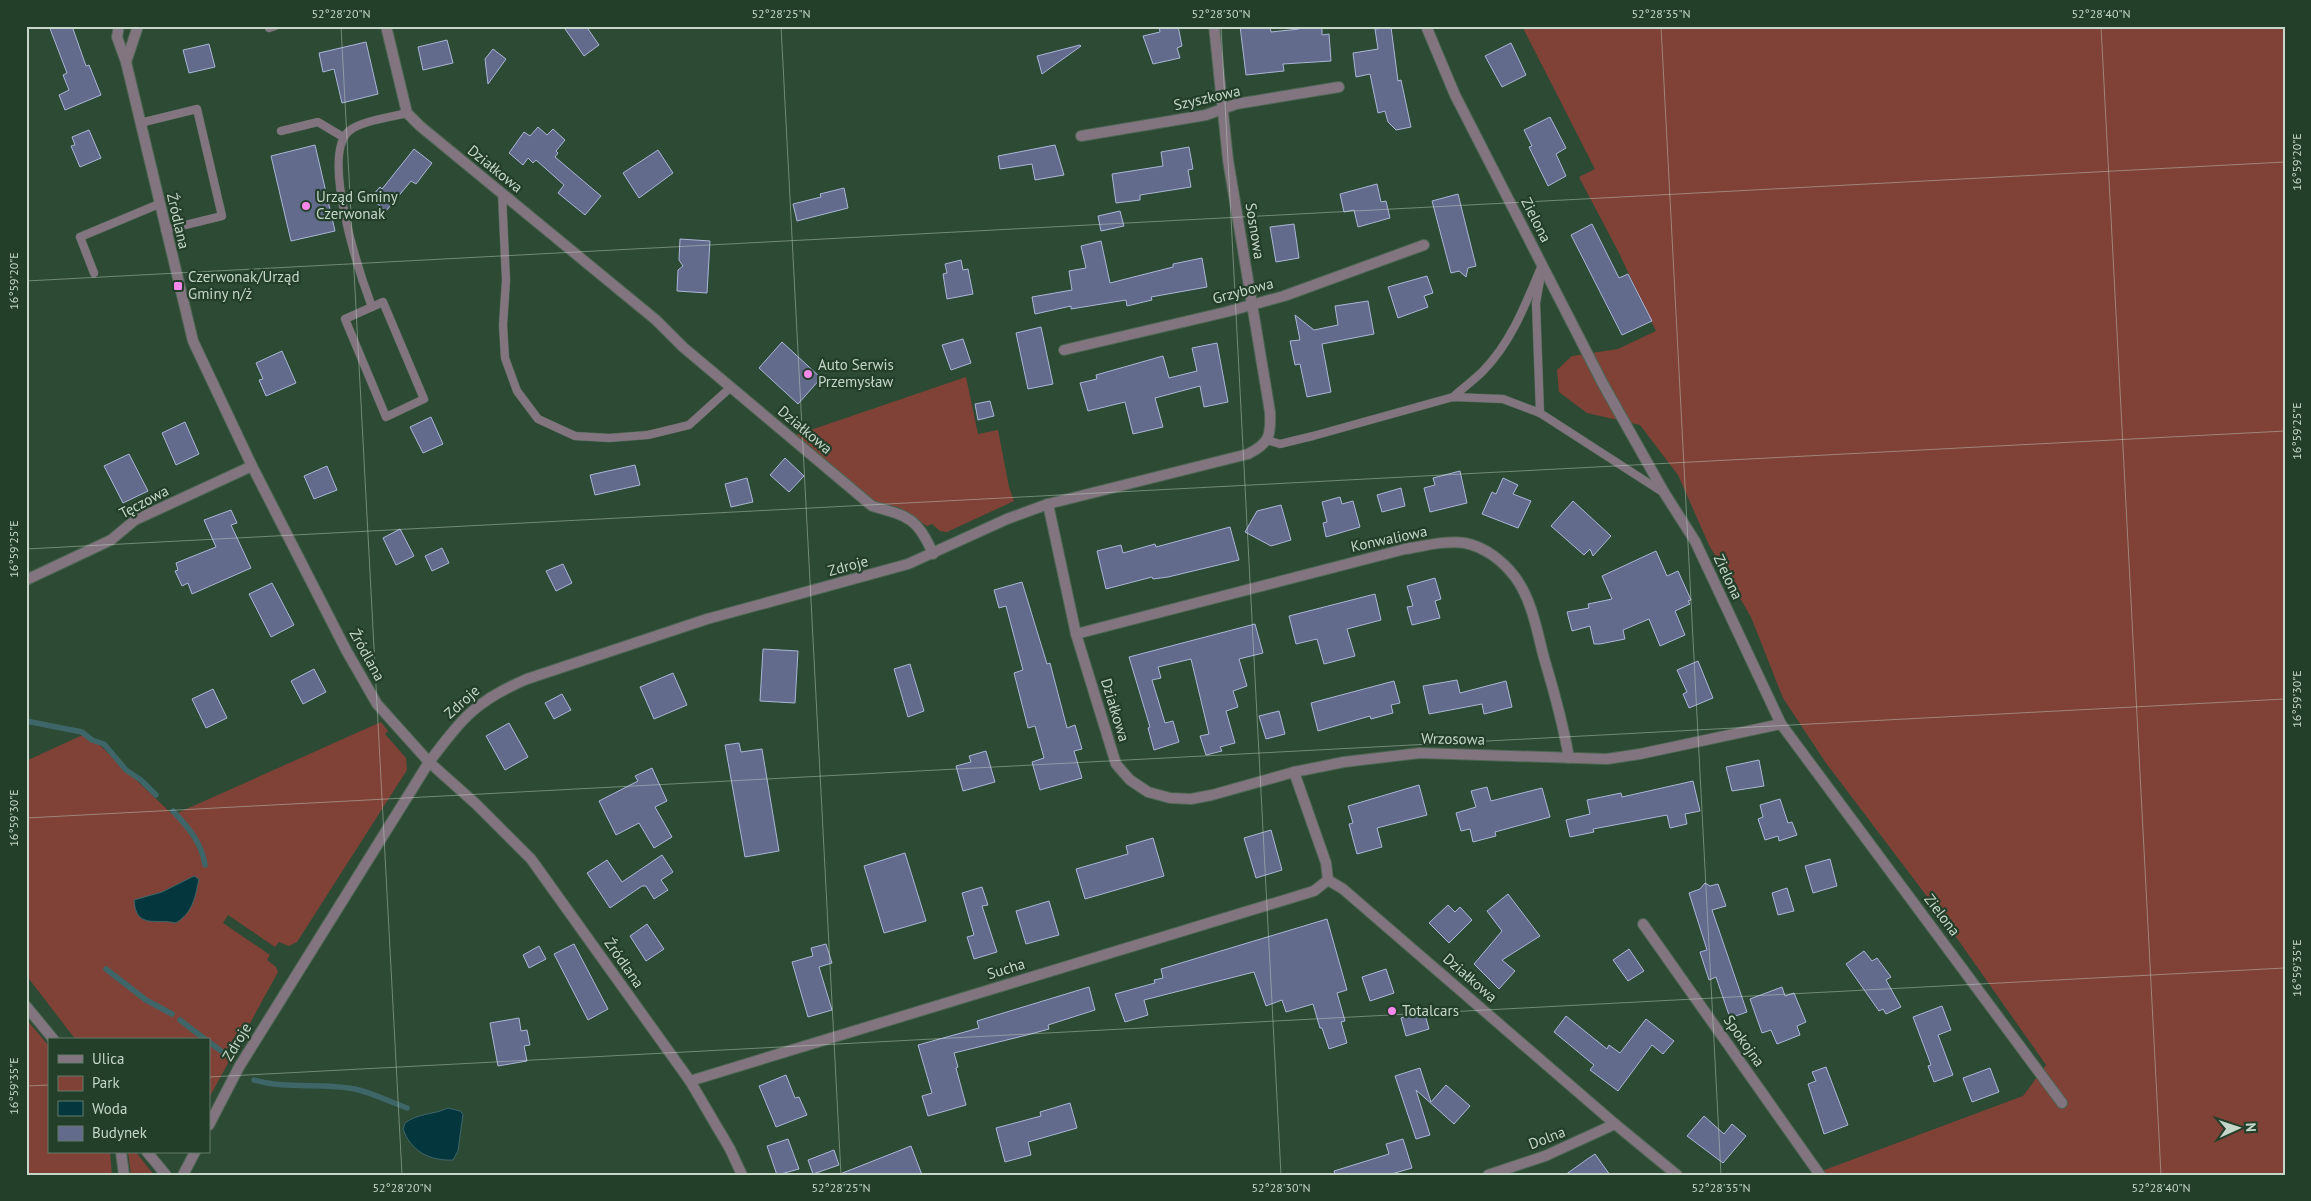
<svg xmlns="http://www.w3.org/2000/svg" width="2311" height="1201" font-family="'PT Sans',sans-serif">
<style>
.green{fill:#804237}
.water{fill:#04363e;stroke:#3e6668}
.lines{fill:none;stroke-linecap:round;stroke-linejoin:round}
.stream{stroke:#3e6668;stroke-width:5.5}
.building{fill:#626b8b;stroke:#abb6d8}
.service-casing{stroke:#4c6652;stroke-width:9}
.minor-casing{stroke:#4c6652;stroke-width:12}
.service{stroke:#827580;stroke-width:8}
.minor{stroke:#827580;stroke-width:10}
.ticks{fill:none;stroke:#c6d6c9;stroke-width:1;stroke-opacity:0.45}
.poi-dot{fill:#f788eb;stroke:#233f2a;stroke-width:2}
.labels{text-anchor:middle;stroke-width:4.5;stroke-linejoin:round;paint-order:stroke}
.street-label{font-size:15px;fill:#c6d6c9;stroke:#233f2a}
.poi-label{font-size:15px;fill:#c6d6c9;stroke:#233f2a;text-anchor:start}
.neatline{fill:none;stroke:#c6d6c9;stroke-width:2}
.ticks-label{font-size:12px;text-anchor:middle;fill:#c6d6c9}
</style>
<rect width="100%" height="100%" fill="#2d4a34"/>
<g class="green">
<path d="M1522 26H2285V1175H1811L2023 1096 2046 1065 1935 907 1826 763 1783 698 1751 617 1709 545 1678 475 1640 425 1587 413 1559 392 1557 370 1572 356 1618 349 1656 331 1619 253 1579 177 1595 169Z"/>
<path d="M966 377 978 434 998 430 1009 487 1014 501 947 532 940 531 932 524 927 526 900 508 874 501 796 435Z"/>
<path d="M381 722 388 731 385 734 406 758 407 770 297 942 289 946 279 942 275 947 228 915 223 923 270 955 267 960 276 967 278 972 209 1098V1040H76L26 975V761L87 733 173 815Z"/>
<path d="M26 1019 49 1046V1152H110L112 1175H26Z"/>
<path d="M128 1152H136L154 1175H131Z"/>
</g>
<g class="water">
<path d="M194 876 199 879C195 898 193 912 176 923 156 918 136 930 134 900L162 892Z"/>
<path d="M448 1108 460 1111 463 1114 458 1151 453 1160C429 1161 411 1151 403 1129L405 1123C418 1113 433 1115 448 1108Z"/>
</g>
<g class="lines">
<g class="stream">
<path d="M26 721 82 732 92 740 104 744 126 770 141 780 156 795"/>
<path d="M173 811C188 827 202 843 205 865"/>
<path d="M106 969 146 1000 172 1014"/>
<path d="M180 1020 206 1040"/>
<path d="M209 1042 221 1051"/>
<path d="M254 1080C288 1090 321 1082 355 1089 373 1093 390 1102 407 1108"/>
</g>
</g>
<g class="building">
<path d="M49 26H72L86 66 89 65 101 95 65 110 59 95 69 90 63 75 67 73Z"/>
<path d="M563 26H586L599 45 584 56Z"/>
<path d="M1159 26H1178L1182 46 1177 48 1180 58 1153 64 1143 36 1160 32Z"/>
<path d="M1240 26H1270L1271 32 1299 29 1298 26H1322V35L1329 34 1331 61 1283 64 1284 71 1246 75Z"/>
<path d="M1391 27 1398 81 1401 80 1411 127 1396 130 1388 122 1385 111 1378 113 1370 74 1356 77 1353 53 1378 49 1375 29Z"/>
<path d="M447 40 453 63 423 70 418 47Z"/>
<path d="M366 42 378 94 342 103 334 69 323 72 319 53Z"/>
<path d="M1511 43 1526 75 1502 87 1485 56Z"/>
<path d="M209 44 215 67 189 73 183 50Z"/>
<path d="M1080 45 1081 46 1042 74 1037 56Z"/>
<path d="M493 49 506 59 488 84 485 59Z"/>
<path d="M1550 117 1566 148 1556 154 1566 176 1548 186 1529 147 1532 146 1524 130Z"/>
<path d="M538 127 547 135 553 129 565 140 556 151 558 153 555 157 601 196 585 215 558 193 564 185 536 160 533 163 528 158 523 165 509 153 524 132 530 136Z"/>
<path d="M89 130 101 158 80 167 71 146 75 145 72 137Z"/>
<path d="M315 145 335 231 291 241 271 156Z"/>
<path d="M1055 145 1064 175 1035 180 1032 164 1000 169 998 156Z"/>
<path d="M1189 147 1193 169 1188 170 1191 187 1140 195V200L1116 203 1112 174 1163 166 1161 152Z"/>
<path d="M414 149 432 163 416 184 411 181 386 211 370 198 380 187 382 189Z"/>
<path d="M658 150 673 173 639 198 623 173Z"/>
<path d="M1377 184 1381 202 1386 201 1390 218 1358 227 1354 210 1344 212 1340 194Z"/>
<path d="M844 188 848 208 797 221 793 204 821 197 820 194Z"/>
<path d="M1458 194 1476 266 1468 268 1466 277 1459 271 1451 273 1432 201Z"/>
<path d="M1120 211 1124 226 1101 231 1098 216Z"/>
<path d="M1294 224 1299 258 1276 262 1270 227Z"/>
<path d="M1592 224 1619 278 1628 274 1652 321 1622 335 1571 235Z"/>
<path d="M680 239 710 241 707 293 677 291 678 270 683 266 679 260Z"/>
<path d="M1101 241 1110 283 1173 267V264L1202 258 1207 287 1151 297 1152 300 1127 306 1126 300 1071 309V306L1035 314 1032 297 1072 290 1069 271 1086 268 1081 246Z"/>
<path d="M961 260 963 270 968 269 973 294 947 299 943 274 947 273 945 264Z"/>
<path d="M1427 276 1433 293 1424 296 1428 307 1398 318 1388 287Z"/>
<path d="M1368 301 1374 334 1322 344 1331 392 1307 397 1300 364 1295 365 1290 341 1300 340 1295 315 1314 330 1338 325 1335 306Z"/>
<path d="M1041 327 1053 384 1028 389 1016 333Z"/>
<path d="M963 339 971 363 951 370 942 345Z"/>
<path d="M782 342 821 378 798 404 759 368Z"/>
<path d="M1217 343 1228 402 1204 407 1200 386 1155 398 1163 427 1133 434 1125 402 1088 411 1080 383 1097 379 1096 375 1163 356 1169 378 1197 371 1192 348Z"/>
<path d="M282 351 296 383 266 396 259 380 263 379 256 363Z"/>
<path d="M990 401 994 416 978 420 975 404Z"/>
<path d="M431 417 443 444 423 453 410 427Z"/>
<path d="M185 422 199 454 176 465 162 433Z"/>
<path d="M129 454 148 491 123 503 104 466Z"/>
<path d="M785 458 804 476 789 492 770 475Z"/>
<path d="M635 465 640 485 595 495 590 475Z"/>
<path d="M327 466 337 490 314 499 304 476Z"/>
<path d="M1460 471 1467 503 1430 512 1424 488 1435 485 1433 478Z"/>
<path d="M747 478 753 502 731 507 725 484Z"/>
<path d="M1503 478 1518 485 1513 494 1531 501 1518 528 1482 514 1492 492 1496 494Z"/>
<path d="M1401 488 1405 506 1382 512 1377 495Z"/>
<path d="M1340 497 1342 504 1353 501 1360 527 1326 537 1323 523 1327 522 1322 502Z"/>
<path d="M1573 501 1611 536 1593 556 1590 549 1584 555 1551 526Z"/>
<path d="M1281 505 1291 540 1271 546 1245 532 1257 511Z"/>
<path d="M231 510 237 523 231 525 251 568 192 594 188 583 182 586 175 571 178 570 176 563 216 547 204 520Z"/>
<path d="M1230 527 1239 560 1168 577 1153 579 1152 577 1106 589 1097 551 1121 545 1123 553 1155 544 1156 547Z"/>
<path d="M400 529 414 556 396 565 383 538Z"/>
<path d="M442 548 449 563 432 571 425 556Z"/>
<path d="M1656 551 1667 576 1678 571 1691 600 1688 601 1690 604 1675 611 1685 635 1660 646 1649 619 1623 630 1625 639 1600 644H1594L1590 626 1572 631 1567 612 1589 608 1588 604 1612 599 1602 576Z"/>
<path d="M563 564 572 583 556 591 546 571Z"/>
<path d="M1435 578 1441 599 1435 601 1440 618 1412 625 1407 607 1413 606 1407 586Z"/>
<path d="M1022 582 1047 664 1050 663 1067 728 1075 725 1082 749 1074 751 1082 778 1040 790 1032 762 1044 758 1035 726 1028 728 1014 673 1023 670 1006 606 999 608 994 590Z"/>
<path d="M272 583 294 625 271 637 249 594Z"/>
<path d="M1375 594 1381 620 1347 629 1355 656 1324 664 1317 639 1296 644 1289 616Z"/>
<path d="M1255 624 1263 653 1239 659 1247 686 1233 691 1238 707 1226 711 1235 743 1220 747 1222 751 1206 755 1200 736 1209 734 1191 659 1158 667 1161 678 1152 680 1165 723 1173 721 1179 742 1154 750 1148 728 1150 727 1129 657Z"/>
<path d="M763 649 798 651 795 703 760 701Z"/>
<path d="M1698 661 1713 698 1689 708 1683 694 1687 692 1677 670Z"/>
<path d="M910 664 924 711 908 717 894 669Z"/>
<path d="M314 669 326 692 303 704 291 681Z"/>
<path d="M673 673 687 705 654 719 640 687Z"/>
<path d="M1457 680 1460 693 1506 681 1512 707 1484 714 1482 704 1429 714 1423 686Z"/>
<path d="M1394 681 1400 703 1391 705 1393 713 1371 719 1370 716 1318 731 1311 703Z"/>
<path d="M213 689 227 718 206 728 192 699Z"/>
<path d="M562 694 571 710 554 719 545 703Z"/>
<path d="M1279 711 1285 734 1266 739 1259 716Z"/>
<path d="M509 723 528 757 505 770 486 736Z"/>
<path d="M739 743 741 752 762 749 779 851 745 857 725 745Z"/>
<path d="M986 751 995 782 963 791 956 766 971 762 969 756Z"/>
<path d="M1759 760 1764 786 1732 791 1726 767Z"/>
<path d="M652 768 667 801 655 807 672 837 654 848 639 823 616 835 599 801 638 781 635 776Z"/>
<path d="M1693 781 1700 811 1685 814 1687 824 1670 828 1667 815 1593 829 1594 832 1570 837 1566 820 1590 814 1587 800 1621 793 1622 797Z"/>
<path d="M1419 785 1427 815 1377 828 1382 847 1357 854 1349 824 1353 823 1348 806Z"/>
<path d="M1487 787 1491 801 1542 788 1550 817 1495 832 1496 836 1473 842 1470 829 1461 831 1456 813 1476 807 1471 791Z"/>
<path d="M1780 799 1788 823 1792 822 1797 835 1779 841 1778 836 1765 840 1758 819 1763 817 1760 805Z"/>
<path d="M1271 830 1282 870 1256 878 1244 838Z"/>
<path d="M1153 838 1164 876 1085 899 1076 869 1128 854 1126 846Z"/>
<path d="M905 853 926 921 884 933 864 866Z"/>
<path d="M662 855 673 872 661 880 668 890 654 899 646 886H642L610 908 587 873 607 860 622 882Z"/>
<path d="M1830 859 1837 886 1813 893 1805 866Z"/>
<path d="M1705 883 1710 886 1718 884 1726 906 1712 910 1747 1012 1730 1018 1716 977 1709 980 1700 952 1707 950 1689 893 1700 889Z"/>
<path d="M982 887 988 905 982 906 997 952 974 959 967 937 974 935 962 893Z"/>
<path d="M1787 888 1794 911 1778 915 1772 893Z"/>
<path d="M1508 894 1540 936 1502 960 1515 971 1499 989 1474 964 1502 931 1487 911Z"/>
<path d="M1049 901 1059 935 1026 944 1016 911Z"/>
<path d="M1448 905 1455 912 1460 907 1472 920 1449 943 1429 923Z"/>
<path d="M1327 919 1347 990 1337 993 1345 1021 1341 1022 1347 1043 1329 1049 1322 1028H1320L1313 1004 1286 1012 1282 1000 1266 1006 1254 972 1144 1000 1148 1015 1125 1022 1115 994 1155 983 1154 980 1163 978 1161 969Z"/>
<path d="M647 924 664 949 646 961 630 936Z"/>
<path d="M574 944 608 1009 588 1020 554 954Z"/>
<path d="M826 944 832 963 819 967 832 1010 808 1017 792 962 813 956 811 948Z"/>
<path d="M539 946 546 959 529 968 523 955Z"/>
<path d="M1629 949 1644 971 1628 981 1613 960Z"/>
<path d="M1864 951 1872 961 1877 958 1891 977 1886 980 1901 1007 1886 1014 1883 1009 1879 1011 1846 964Z"/>
<path d="M1386 969 1394 993 1370 1001 1362 977Z"/>
<path d="M1089 987 1095 1010 1048 1025 1049 1029 1027 1035 954 1053 958 1067 956 1068 966 1105 928 1116 922 1096 932 1093 918 1045 979 1028 977 1021Z"/>
<path d="M1782 987 1785 996 1794 993 1806 1022 1797 1026 1800 1035 1777 1044 1771 1030 1762 1033 1750 999Z"/>
<path d="M1942 1006 1951 1030 1938 1035 1953 1075 1934 1082 1928 1066 1931 1065 1913 1017Z"/>
<path d="M1424 1011 1429 1029 1406 1036 1401 1018Z"/>
<path d="M1566 1016 1607 1049 1609 1045 1620 1053 1646 1019 1674 1041 1663 1054 1652 1045 1618 1091 1590 1070 1594 1065 1554 1032Z"/>
<path d="M519 1018 521 1031 527 1030 530 1045 524 1046 527 1061 498 1066 490 1023Z"/>
<path d="M1826 1067 1848 1125 1824 1134 1808 1084 1816 1081 1812 1072Z"/>
<path d="M1420 1068 1431 1102 1446 1085 1470 1106 1454 1124 1416 1090 1430 1135 1416 1139 1395 1076Z"/>
<path d="M1990 1068 1999 1092 1972 1102 1963 1078Z"/>
<path d="M786 1075 795 1098 799 1097 807 1115 776 1127 759 1086Z"/>
<path d="M1070 1103 1077 1128 1028 1142 1031 1155 1005 1162 996 1128 1041 1116 1040 1112Z"/>
<path d="M1704 1116 1724 1134 1732 1124 1746 1136 1723 1163 1687 1136Z"/>
<path d="M788 1139 799 1169 777 1175 767 1146Z"/>
<path d="M1403 1139 1412 1168 1388 1175H1335L1334 1171 1389 1154 1386 1144Z"/>
<path d="M911 1146 922 1175H840V1174Z"/>
<path d="M834 1150 839 1165 813 1174 808 1160Z"/>
<path d="M1595 1154 1610 1175H1565L1586 1160Z"/>
</g>
<g class="lines">
<g class="service-casing">
<g id="service">
<path d="M269 28 275 26"/>
<path d="M140 123 197 109 222 216 165 230"/>
<path d="M281 131 318 122 343 137"/>
<path d="M502 194 506 280 503 325 505 358 517 391 538 419 575 436 609 438 648 435 689 425 731 387"/>
<path d="M94 273 80 237 159 204"/>
<path d="M1540 280 1536 303 1540 413"/>
<path d="M383 302 424 399 386 417 345 319Z"/>
<path d="M372 307C360 275 320 156 349 131 361 121 391 117 407 113"/>
<path d="M1453 397C1463 388 1474 380 1483 371 1512 341 1526 303 1542 265"/>
<path d="M1267 440 1280 444 1313 436 1453 397 1503 399 1540 413 1664 493"/>
</g>
</g>
<g class="minor-casing">
<g id="minor">
<path d="M119 26 117 37 126 62 193 341 252 466 346 650 377 704 429 762 476 804 531 859 690 1081 730 1149 742 1175"/>
<path d="M386 26 407 113 420 126 656 320 683 347 872 506C908 516 918 518 933 554"/>
<path d="M1426 26 1455 95 1603 384 1665 494 1695 541 1781 724 2062 1103"/>
<path d="M126 62 138 26"/>
<path d="M1081 136 1206 115 1236 104 1339 87"/>
<path d="M1064 350 1226 312 1284 296 1424 245"/>
<path d="M1048 504 1248 454C1270 443 1271 435 1270 412L1228 160 1214 26"/>
<path d="M26 580 111 540 135 520 252 466"/>
<path d="M1076 634 1405 549C1424 546 1447 540 1465 543 1485 547 1503 561 1515 577 1532 600 1537 631 1544 658 1554 691 1563 724 1569 758"/>
<path d="M1294 772 1326 863 1328 880 1343 889 1615 1124 1677 1175"/>
<path d="M1643 924 1820 1175"/>
<path d="M26 1006 54 1040"/>
<path d="M690 1081 1314 891 1328 880"/>
<path d="M209 1125 239 1067 429 762C463 718 475 701 527 679L707 619 908 564 1007 519 1048 504 1076 634 1116 764 1130 780 1148 792 1170 798 1191 799 1212 795 1294 772 1344 762 1420 753 1607 759 1640 754 1781 724"/>
<path d="M121 1152 124 1175"/>
<path d="M147 1152 166 1175"/>
<path d="M183 1175 195 1152"/>
<path d="M1488 1175 1545 1156 1615 1124"/>
</g>
</g>
<use href="#service" class="service"/>
<use href="#minor" class="minor"/>
</g>
<path class="ticks" d="M341 26 402 1175M781 26 841 1175M1221 26 1281 1175M1661 26 1721 1175M2101 26 2161 1175M26 281 2285 162M26 549 2285 431M26 818 2285 699M209 1077 2285 968M26 1086 49 1085"/>
<g class="poi-dot">
<circle cx="306" cy="206" r="5"/>
<rect x="173" y="281" width="10" height="10" rx="2.5"/>
<circle cx="808" cy="374" r="5"/>
<circle cx="1392" cy="1011" r="5"/>
</g>
<g class="labels">
<g class="street-label">
<text transform="translate(1207 98) rotate(-13)" y="5">Szyszkowa</text>
<text transform="translate(495 169) rotate(39)" y="5">Działkowa</text>
<text transform="translate(1536 220) rotate(63)" y="5">Zielona</text>
<text transform="translate(178 221) rotate(77)" y="5">Źródlana</text>
<text transform="translate(1255 231) rotate(81)" y="5">Sosnowa</text>
<text transform="translate(1243 291) rotate(-15)" y="5">Grzybowa</text>
<text transform="translate(805 430) rotate(40)" y="5">Działkowa</text>
<text transform="translate(144 502) rotate(-28)" y="5">Tęczowa</text>
<text transform="translate(1389 539) rotate(-12)" y="5">Konwaliowa</text>
<text transform="translate(848 566) rotate(-15)" y="5">Zdroje</text>
<text transform="translate(1728 577) rotate(65)" y="5">Zielona</text>
<text transform="translate(367 655) rotate(61)" y="5">Źródlana</text>
<text transform="translate(462 702) rotate(-42)" y="5">Zdroje</text>
<text transform="translate(1115 710) rotate(73)" y="5">Działkowa</text>
<text transform="translate(1453 739) rotate(1)" y="5">Wrzosowa</text>
<text transform="translate(1942 915) rotate(53)" y="5">Zielona</text>
<text transform="translate(624 963) rotate(55)" y="5">Źródlana</text>
<text transform="translate(1006 969) rotate(-17)" y="5">Sucha</text>
<text transform="translate(1470 978) rotate(41)" y="5">Działkowa</text>
<text transform="translate(1744 1041) rotate(55)" y="5">Spokojna</text>
<text transform="translate(237 1042) rotate(-59)" y="5">Zdroje</text>
<text transform="translate(1547 1138) rotate(-21)" y="5">Dolna</text>
</g>
<g class="poi-label">
<text x="316" y="202">Urząd Gminy<tspan x="316" dy="17">Czerwonak</tspan></text>
<text x="188" y="282">Czerwonak/Urząd<tspan x="188" dy="17">Gminy n/ż</tspan></text>
<text x="818" y="370">Auto Serwis<tspan x="818" dy="17">Przemysław</tspan></text>
<text x="1402" y="1016">Totalcars</text>
</g>
</g>
<rect width="2311" height="1201" fill="none" stroke="#233f2a" stroke-width="55"/>
<rect x="48" y="1038" width="162" height="115" fill="#233f2a" stroke="#647b6a"/>
<rect x="58" y="1055" width="25" height="8" fill="#827580" stroke="#647b6a"/>
<text x="92" y="1064" font-size="15" fill="#c6d6c9">Ulica</text>
<rect x="58" y="1076" width="25" height="15" fill="#804237" stroke="#647b6a"/>
<text x="92" y="1088" font-size="15" fill="#c6d6c9">Park</text>
<rect x="58" y="1101" width="25" height="15" fill="#04363e" stroke="#647b6a"/>
<text x="92" y="1114" font-size="15" fill="#c6d6c9">Woda</text>
<rect x="58" y="1126" width="25" height="15" fill="#626b8b" stroke="#647b6a"/>
<text x="92" y="1138" font-size="15" fill="#c6d6c9">Budynek</text>
<g transform="translate(2238 1128) rotate(87)" stroke="#233f2a" stroke-width="4" paint-order="stroke">
<path d="M0-4L9 19L0 12L-9 19Z" fill="#c6d6c9"/>
<text y="-8" font-size="14" font-weight="bold" text-anchor="middle" fill="#c6d6c9">N</text>
</g>
<rect x="28" y="28" width="2256" height="1146" class="neatline"/>
<g class="ticks-label">
<text x="341" y="18">52°28'20"N</text>
<text x="781" y="18">52°28'25"N</text>
<text x="1221" y="18">52°28'30"N</text>
<text x="1661" y="18">52°28'35"N</text>
<text x="2101" y="18">52°28'40"N</text>
<text transform="translate(2297 162) rotate(-90)" y="4">16°59'20"E</text>
<text transform="translate(14 281) rotate(-90)" y="4">16°59'20"E</text>
<text transform="translate(2297 431) rotate(-90)" y="4">16°59'25"E</text>
<text transform="translate(14 549) rotate(-90)" y="4">16°59'25"E</text>
<text transform="translate(2297 699) rotate(-90)" y="4">16°59'30"E</text>
<text transform="translate(14 818) rotate(-90)" y="4">16°59'30"E</text>
<text transform="translate(2297 968) rotate(-90)" y="4">16°59'35"E</text>
<text transform="translate(14 1086) rotate(-90)" y="4">16°59'35"E</text>
<text x="402" y="1192">52°28'20"N</text>
<text x="841" y="1192">52°28'25"N</text>
<text x="1281" y="1192">52°28'30"N</text>
<text x="1721" y="1192">52°28'35"N</text>
<text x="2161" y="1192">52°28'40"N</text>
</g>
</svg>
